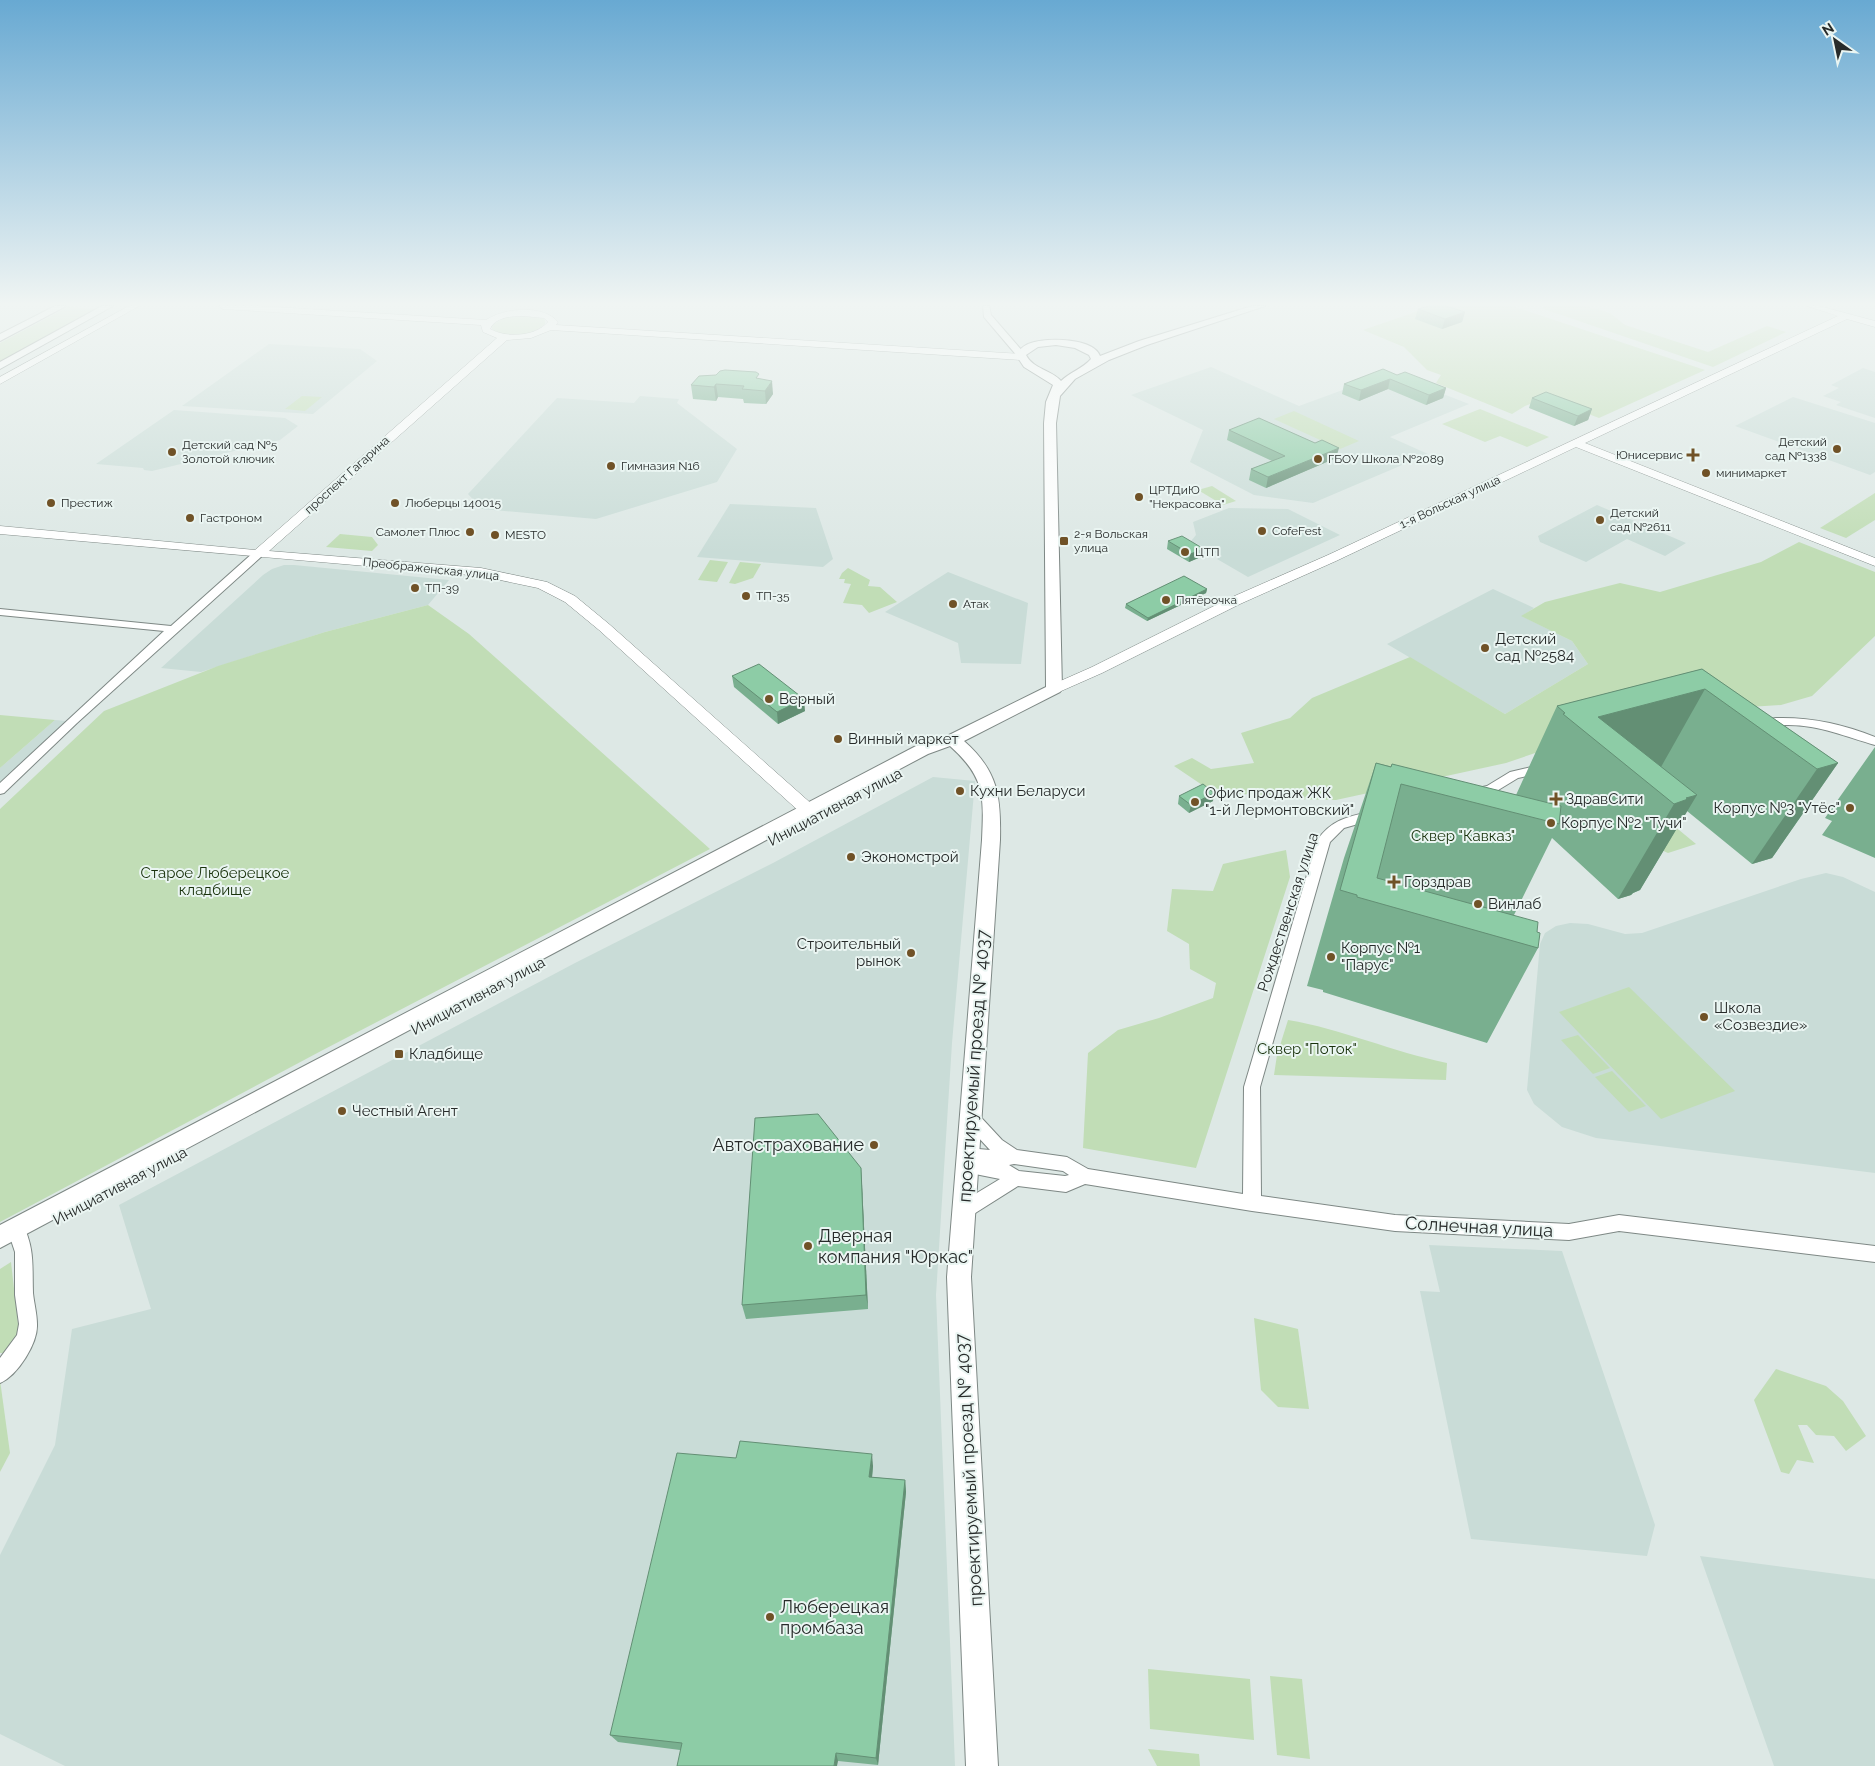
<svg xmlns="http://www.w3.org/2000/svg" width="1875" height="1766" font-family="Raleway,sans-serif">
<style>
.built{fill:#c9dcd7}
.green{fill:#c1ddb6}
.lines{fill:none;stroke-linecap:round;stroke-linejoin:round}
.minor-casing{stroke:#7e8885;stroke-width:2}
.tertiary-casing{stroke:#7e8885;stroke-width:1}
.secondary-casing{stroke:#7e8885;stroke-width:2}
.minor{fill:#fff;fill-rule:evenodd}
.tertiary{fill:#fff;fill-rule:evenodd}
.secondary{fill:#fff;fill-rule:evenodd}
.wall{fill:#79af8f}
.shaded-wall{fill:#638f74}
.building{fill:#8dcca6;stroke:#638f74}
.poi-dot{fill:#705227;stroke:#eaf5f2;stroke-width:2}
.labels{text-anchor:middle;stroke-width:4;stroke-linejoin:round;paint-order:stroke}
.far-poi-label{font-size:12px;fill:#272b2a;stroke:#eaf5f2;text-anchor:start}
.far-street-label{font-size:12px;fill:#272b2a;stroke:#eaf5f2}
.poi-label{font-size:15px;fill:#272b2a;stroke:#eaf5f2;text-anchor:start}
.street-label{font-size:15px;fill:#272b2a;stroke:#eaf5f2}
.park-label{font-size:15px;fill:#19320c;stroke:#eaf5f2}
.near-street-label{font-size:18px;fill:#272b2a;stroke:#eaf5f2}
.near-poi-label{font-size:18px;fill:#272b2a;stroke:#eaf5f2;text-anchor:start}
</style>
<rect width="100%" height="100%" fill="#dde8e5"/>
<g class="built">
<path d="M269 344 360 349 377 361 313 414 182 406Z"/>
<path d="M1211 367 1299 406 1389 373 1469 404 1390 437 1428 454 1313 503 1254 495 1190 462 1203 430 1131 395Z"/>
<path d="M1863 368 1875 372V418L1836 405 1841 402 1823 396 1839 388 1831 385Z"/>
<path d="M640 396 679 399 677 403 737 449 717 482 596 519 482 509 468 494 557 398 634 403Z"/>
<path d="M1793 397 1875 423V472L1870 475 1735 426Z"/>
<path d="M174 410 285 418 298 426 280 440 152 471 144 470 143 468 96 464Z"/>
<path d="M730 504 816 508 833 559 823 567 697 557Z"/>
<path d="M1597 505 1686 543 1665 556 1627 539 1586 562 1540 542 1538 536Z"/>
<path d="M1229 508 1288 509 1340 535 1248 577 1217 559 1222 556 1191 541 1196 535 1193 522Z"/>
<path d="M284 565H294L449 580 428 605 325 632 201 672 161 668 263 575 272 569Z"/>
<path d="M948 572 1028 603 1021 664 961 663 958 643 885 612Z"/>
<path d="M1493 589 1534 608 1522 616 1572 641 1588 664 1505 714 1387 644Z"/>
<path d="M55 720 67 721 0 783V768Z"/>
<path d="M933 777 975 781 952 1043 936 1295 955 1766H65L0 1734V1555L55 1445 72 1329 151 1309 119 1205 575 963 773 863Z"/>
<path d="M1826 873 1843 877 1875 892V1173L1596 1138 1562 1127 1534 1104 1527 1090 1540 944 1545 933 1556 926 1570 923 1588 924 1625 934 1642 933 1801 879Z"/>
<path d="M1429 1245 1562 1251 1655 1525 1647 1556 1471 1539 1420 1291 1440 1292Z"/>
<path d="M1700 1556 1875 1579V1766H1774Z"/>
</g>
<g class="green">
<path d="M1433 306H1512L1705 370 1599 418 1546 398 1525 406 1512 414 1436 383 1441 375 1427 370 1404 347 1363 330Z"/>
<path d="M1547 306H1586L1610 313 1625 325 1708 352 1767 326 1786 332 1713 367 1541 308Z"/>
<path d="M68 307 97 309 0 362V343Z"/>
<path d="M524 315 541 317 545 320V324C533 336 505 340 492 329V325L504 318Z"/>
<path d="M302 396 322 397 305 411 285 409Z"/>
<path d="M1480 409 1549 437 1527 447 1500 436 1485 442 1442 424Z"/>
<path d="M1294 411 1359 441 1340 449 1274 419Z"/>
<path d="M1212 486 1236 501 1223 505 1198 490Z"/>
<path d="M1875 493V520L1846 538 1820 528Z"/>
<path d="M340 534 372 537 378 545 372 551 326 547Z"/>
<path d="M1799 542 1875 572V636L1812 696 1781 705 1734 708 1550 748 1506 763 1336 800 1292 799 1253 794 1217 795 1174 766 1192 758 1211 769 1254 763 1241 733 1290 718 1312 698 1410 657 1505 714 1588 664 1572 641 1521 616 1545 602 1620 583 1660 592 1761 562Z"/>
<path d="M710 560 728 562 717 582 698 580Z"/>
<path d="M740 562 761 564 753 578 735 584 729 583Z"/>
<path d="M848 568 870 580 868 586 880 587 897 602 869 613 862 605 843 603 851 584 844 583 845 579H839L842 573Z"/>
<path d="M428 605 469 634 710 849 321 1051 0 1222V809L104 711 218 666 325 632Z"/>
<path d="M0 715 55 720 0 768Z"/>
<path d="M1673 825 1696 844 1668 853 1650 845Z"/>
<path d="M1286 850 1290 877 1196 1168 1083 1148 1088 1053 1118 1030 1159 1018 1213 998 1216 983 1190 969 1189 944 1167 931 1172 889 1213 891 1223 864Z"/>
<path d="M1629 987 1735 1091 1661 1119 1559 1012Z"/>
<path d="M1288 1020C1342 1029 1393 1052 1447 1063L1446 1080 1274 1075 1277 1055Z"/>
<path d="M1578 1035 1610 1068 1593 1074 1561 1040Z"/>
<path d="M1612 1071 1646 1106 1629 1112 1595 1077Z"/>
<path d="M11 1262 19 1333 3 1353H0V1269Z"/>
<path d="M1254 1318 1298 1329 1309 1409 1278 1407 1261 1390Z"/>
<path d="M1776 1369 1826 1386 1843 1401 1866 1436 1846 1451 1834 1436 1816 1435 1807 1425H1798L1814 1463 1797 1460 1789 1474 1781 1472 1754 1400Z"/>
<path d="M0 1380 10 1453 0 1472Z"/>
<path d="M1148 1669 1250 1679 1254 1740 1150 1729Z"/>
<path d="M1270 1676 1302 1679 1310 1759 1277 1755Z"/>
<path d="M1148 1749 1199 1754 1200 1766H1157Z"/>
</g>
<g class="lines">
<g class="minor-casing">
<g id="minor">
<path d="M983 306H989L991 315 1024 353V357H1018L984 317Z"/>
<path d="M258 551 262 552V556L77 723 4 793 0 794V783L164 631 0 615V609L171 626 254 552Z"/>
<path d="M1776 718C1811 717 1843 724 1875 737V745C1846 737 1820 725 1788 725 1779 725 1761 731 1755 724L1757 721Z"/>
<path d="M1544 764 1550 768 1548 771 1518 778 1495 792 1473 797 1467 793 1469 790 1487 786 1510 772Z"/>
<path d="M1374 811 1379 812 1380 815 1379 818 1344 828 1330 842 1260 1087 1261 1196 1395 1215 1569 1224 1619 1215 1875 1246V1262L1619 1231 1569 1240 1395 1231 1252 1211 1085 1184 1066 1192 1018 1186 969 1217 963 1219 957 1217 954 1211 957 1205 1000 1179 960 1171 957 1166 961 1160 959 1155 961 1150 967 1148 990 1150 964 1122 962 1117 964 1112 970 1110 976 1112 1002 1140 1017 1150 1067 1157 1088 1169 1243 1194 1244 1087 1317 841C1331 819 1350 816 1374 811ZM1014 1164 1063 1171 1069 1175 1065 1176 1019 1171 1009 1165Z"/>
<path d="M16 1220 22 1222C35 1250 32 1264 33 1293 34 1303 37 1314 37 1324 38 1343 18 1375 0 1383V1358L17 1335 19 1324 15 1295V1252L7 1228 10 1222Z"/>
</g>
</g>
<g class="tertiary-casing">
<g id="tertiary">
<path d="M129 306H139L0 384V377Z"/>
<path d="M219 306H258L486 320C504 308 543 304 558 322L556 325 1021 354 1026 357 1021 360 551 330 531 338 507 340 269 551 481 568 547 582 575 596 609 624 814 806 816 810 814 814 808 815 802 814 599 630 565 602 538 588 481 576 0 534V526L255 550 497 338 483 332 481 325 223 309ZM524 316 544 318 548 322C535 337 506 338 490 329 495 317 512 316 524 316Z"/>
<path d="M1807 306H1819L1875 321V327L1847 319 1585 443 1875 558V566L1576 447 1336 561 1240 604 1102 673 1059 692H1049L1047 689 1049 686 1092 667 1230 598 1328 555 1838 316Z"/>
</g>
</g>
<g class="secondary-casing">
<g id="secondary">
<path d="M55 306H66L0 341V334Z"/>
<path d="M102 306H113L0 369V362Z"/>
<path d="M1252 306H1265L1147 345 1109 360 1075 379 1060 396 1056 423 1062 689 1060 692 964 741C998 771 1001 796 1000 840L971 1277 998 1766H966L947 1277 982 840C984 796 985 777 950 746L928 754 0 1248V1225L916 746 947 736 1046 687 1044 423 1046 402 1053 385 1024 367 1016 355C1020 349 1024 345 1031 343 1047 337 1094 338 1100 356L1139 341ZM1056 345 1075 348 1089 355 1091 359C1082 369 1070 372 1061 381 1052 370 1033 369 1026 355L1038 347Z"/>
</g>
</g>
<use href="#minor" class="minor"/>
<use href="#tertiary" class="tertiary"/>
<use href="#secondary" class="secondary"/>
</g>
<g class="wall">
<path d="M1418 309 1465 312 1462 322 1442 329 1415 319Z"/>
<path d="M1397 375 1446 388 1443 398 1426 405 1388 389 1359 401 1342 394 1344 384Z"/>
<path d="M760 379 773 394 766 404 744 403 743 399 718 397 716 401 693 399 691 385Z"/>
<path d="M1532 398 1592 409 1588 420 1574 426 1529 408Z"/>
<path d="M1229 430 1336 458 1266 488 1249 480 1251 469 1272 461 1227 440Z"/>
<path d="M1168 541 1204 549 1203 556 1189 562 1167 549Z"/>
<path d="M1207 589 1206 593 1147 621 1125 608 1126 604Z"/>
<path d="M1702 669 1838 763 1772 858 1752 864 1687 811 1640 890 1633 893 1631 895 1618 899 1552 838 1514 915 1537 932 1538 948 1487 1043 1323 992V990L1307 986 1344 858 1376 763 1516 795 1557 706Z"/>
<path d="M732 676 805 711 778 724 734 687Z"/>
<path d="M1875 747V858L1822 835 1832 821 1825 818Z"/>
<path d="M1179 796 1213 801 1189 813 1178 804Z"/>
<path d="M861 1168 868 1309 746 1319 742 1305Z"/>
<path d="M736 1458 873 1466 872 1477 905 1480 906 1492 878 1765 838 1761 680 1750 618 1742 610 1735Z"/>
</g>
<g class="shaded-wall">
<path d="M1465 312 1462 322 1442 329 1445 319Z"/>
<path d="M1390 379 1388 389 1359 401 1361 390Z"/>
<path d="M772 381 773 394 766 404 765 391Z"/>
<path d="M716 384 718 397 716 401 714 387Z"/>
<path d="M1446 388 1443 398 1426 405 1429 395Z"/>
<path d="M1592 409 1588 420 1574 426 1578 416Z"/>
<path d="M1339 448 1336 458 1266 488 1268 477Z"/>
<path d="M1204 549 1203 556 1189 562 1190 554Z"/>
<path d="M1207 589 1206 593 1147 621 1148 618Z"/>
<path d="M1705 689 1652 783 1598 717Z"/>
<path d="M804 699 805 711 778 724 777 712Z"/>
<path d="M1838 763 1772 858 1752 864 1817 769Z"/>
<path d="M1214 793 1213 801 1189 813 1191 805Z"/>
<path d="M1697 795 1640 890 1633 893 1631 895 1618 899 1674 804 1686 798Z"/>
<path d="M861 1168 862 1184 868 1309 866 1295Z"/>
<path d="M872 1454 873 1466 871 1489 869 1477Z"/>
<path d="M905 1480 906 1492 878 1765 876 1758Z"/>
<path d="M836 1753 838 1761 837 1766H834Z"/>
</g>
<g class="building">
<path d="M1429 306H1446L1465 312 1445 319 1418 309Z"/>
<path d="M1383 369 1397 375 1405 372 1446 388 1429 395 1390 379 1361 390 1344 384Z"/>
<path d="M725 370 756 372 759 374 756 378 772 381 765 391 742 389 744 386 716 384 714 387 691 385 699 376 716 375 720 371Z"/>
<path d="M1546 392 1592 409 1578 416 1532 398Z"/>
<path d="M1259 418 1315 443 1322 440 1339 448 1268 477 1251 469 1285 456 1229 430Z"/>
<path d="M1182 536 1204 549 1190 554 1168 541Z"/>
<path d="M1184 576 1207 589 1148 618 1126 604Z"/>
<path d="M759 664 804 699 777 712 732 676Z"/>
<path d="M1702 669 1838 763 1817 769 1705 689 1598 717 1697 795 1686 798 1688 799 1674 804 1563 714 1565 713 1557 706Z"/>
<path d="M1376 763 1391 767 1392 764 1561 806 1559 824 1401 784 1377 878 1538 922 1537 932 1540 933 1538 948 1357 897V895L1340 890Z"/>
<path d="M1203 784 1214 793 1191 805 1179 796Z"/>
<path d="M818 1114 861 1168 866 1295 742 1305 755 1118Z"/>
<path d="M740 1441 872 1454 869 1477 905 1480 876 1758 836 1753 834 1766H677L682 1743 610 1735 677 1453 736 1458Z"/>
</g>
<linearGradient id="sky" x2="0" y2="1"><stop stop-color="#68a9d2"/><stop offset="0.55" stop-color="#f0f5f3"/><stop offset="1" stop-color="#f0f5f3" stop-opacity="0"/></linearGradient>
<rect width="1875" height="553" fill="url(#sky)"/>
<g class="poi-dot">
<circle cx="1837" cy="449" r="5"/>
<circle cx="172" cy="452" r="5"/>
<path d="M1690.5 447.5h5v5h5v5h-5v5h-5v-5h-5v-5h5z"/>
<circle cx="1318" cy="459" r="5"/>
<circle cx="611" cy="466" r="5"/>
<circle cx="1706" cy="473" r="5"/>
<circle cx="1139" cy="497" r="5"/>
<circle cx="51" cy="503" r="5"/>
<circle cx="395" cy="503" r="5"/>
<circle cx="190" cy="518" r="5"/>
<circle cx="1600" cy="520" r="5"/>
<circle cx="1262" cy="531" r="5"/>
<circle cx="470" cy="532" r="5"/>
<circle cx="495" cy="535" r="5"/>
<rect x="1059" y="536" width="10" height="10" rx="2.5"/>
<circle cx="1185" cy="552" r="5"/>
<circle cx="415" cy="588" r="5"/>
<circle cx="746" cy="596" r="5"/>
<circle cx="1166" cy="600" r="5"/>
<circle cx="953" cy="604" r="5"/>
<circle cx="1485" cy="648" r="5"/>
<circle cx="769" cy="699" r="5"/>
<circle cx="838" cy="739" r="5"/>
<circle cx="960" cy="791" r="5"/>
<path d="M1553.5 791.5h5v5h5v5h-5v5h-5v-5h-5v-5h5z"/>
<circle cx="1195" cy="802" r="5"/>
<circle cx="1850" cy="808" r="5"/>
<circle cx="1551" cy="823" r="5"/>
<circle cx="851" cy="857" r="5"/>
<path d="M1391.5 874.5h5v5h5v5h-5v5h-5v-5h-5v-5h5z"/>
<circle cx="1478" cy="904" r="5"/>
<circle cx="911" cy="953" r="5"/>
<circle cx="1331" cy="957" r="5"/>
<circle cx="1704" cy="1017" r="5"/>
<rect x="394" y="1049" width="10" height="10" rx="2.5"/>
<circle cx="342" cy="1111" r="5"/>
<circle cx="874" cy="1145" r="5"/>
<circle cx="808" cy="1246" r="5"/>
<circle cx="770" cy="1617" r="5"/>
</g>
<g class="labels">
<g class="far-poi-label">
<text x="1827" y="446" text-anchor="end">Детский<tspan x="1827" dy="14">сад №1338</tspan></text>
<text x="182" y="449">Детский сад №5<tspan x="182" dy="14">Золотой ключик</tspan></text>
<text x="1683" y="459" text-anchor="end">Юнисервис</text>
<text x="1328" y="463">ГБОУ Школа №2089</text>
<text x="621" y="470">Гимназия N16</text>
<text x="1716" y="477">минимаркет</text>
<text x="1149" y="494">ЦРТДиЮ<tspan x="1149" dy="14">"Некрасовка"</tspan></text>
<text x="61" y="507">Престиж</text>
<text x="405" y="507">Люберцы 140015</text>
<text x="1610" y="517">Детский<tspan x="1610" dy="14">сад №2611</tspan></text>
<text x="200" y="522">Гастроном</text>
<text x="1272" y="535">CofeFest</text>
<text x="460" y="536" text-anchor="end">Самолет Плюс</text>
<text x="1074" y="538">2-я Вольская<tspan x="1074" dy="14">улица</tspan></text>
<text x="505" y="539">MESTO</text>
<text x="1195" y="556">ЦТП</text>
<text x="425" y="592">ТП-39</text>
<text x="756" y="600">ТП-35</text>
<text x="1176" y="604">Пятёрочка</text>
<text x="963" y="608">Атак</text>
</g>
<g class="far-street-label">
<text transform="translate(347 475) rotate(-42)" y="4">проспект Гагарина</text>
<text transform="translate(1450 502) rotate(-25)" y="4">1-я Вольская улица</text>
<text transform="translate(431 569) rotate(6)" y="4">Преображенская улица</text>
</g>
<g class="poi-label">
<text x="1495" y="644">Детский<tspan x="1495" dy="17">сад №2584</tspan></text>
<text x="779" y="704">Верный</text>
<text x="848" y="744">Винный маркет</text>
<text x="970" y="796">Кухни Беларуси</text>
<text x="1205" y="798">Офис продаж ЖК<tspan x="1205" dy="17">"1-й Лермонтовский"</tspan></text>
<text x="1566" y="804">ЗдравСити</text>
<text x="1840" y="813" text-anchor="end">Корпус №3 "Утёс"</text>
<text x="1561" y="828">Корпус №2 "Тучи"</text>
<text x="861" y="862">Экономстрой</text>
<text x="1404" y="887">Горздрав</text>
<text x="1488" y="909">Винлаб</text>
<text x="901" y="949" text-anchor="end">Строительный<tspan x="901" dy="17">рынок</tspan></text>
<text x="1341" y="953">Корпус №1<tspan x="1341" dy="17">"Парус"</tspan></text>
<text x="1714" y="1013">Школа<tspan x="1714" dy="17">«Созвездие»</tspan></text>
<text x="409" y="1059">Кладбище</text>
<text x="352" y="1116">Честный Агент</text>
</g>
<g class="street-label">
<text transform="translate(835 807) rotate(-28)" y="5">Инициативная улица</text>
<text transform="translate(1288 912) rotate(-72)" y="5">Рождественская улица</text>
<text transform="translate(478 996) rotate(-28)" y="5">Инициативная улица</text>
<text transform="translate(120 1186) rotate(-28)" y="5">Инициативная улица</text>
</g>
<g class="park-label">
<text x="1463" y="841">Сквер "Кавказ"</text>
<text x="215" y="878">Старое Люберецкое<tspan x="215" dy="17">кладбище</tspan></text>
<text x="1307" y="1054">Сквер "Поток"</text>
</g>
<g class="near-street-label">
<text transform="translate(974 1066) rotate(-86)" y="6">проектируемый проезд № 4037</text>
<text transform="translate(1479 1227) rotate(3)" y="6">Солнечная улица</text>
<text transform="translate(969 1470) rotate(-93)" y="6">проектируемый проезд № 4037</text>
</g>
<g class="near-poi-label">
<text x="864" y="1151" text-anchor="end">Автострахование</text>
<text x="818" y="1242">Дверная<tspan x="818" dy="21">компания "Юркас"</tspan></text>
<text x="780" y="1613">Люберецкая<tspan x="780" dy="21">промбаза</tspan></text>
</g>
</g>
<g transform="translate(1835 40) rotate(327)" stroke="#eaf5f2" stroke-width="4" paint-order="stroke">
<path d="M0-4L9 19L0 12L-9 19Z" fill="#272b2a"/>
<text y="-8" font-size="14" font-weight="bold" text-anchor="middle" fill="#272b2a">N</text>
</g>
</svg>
